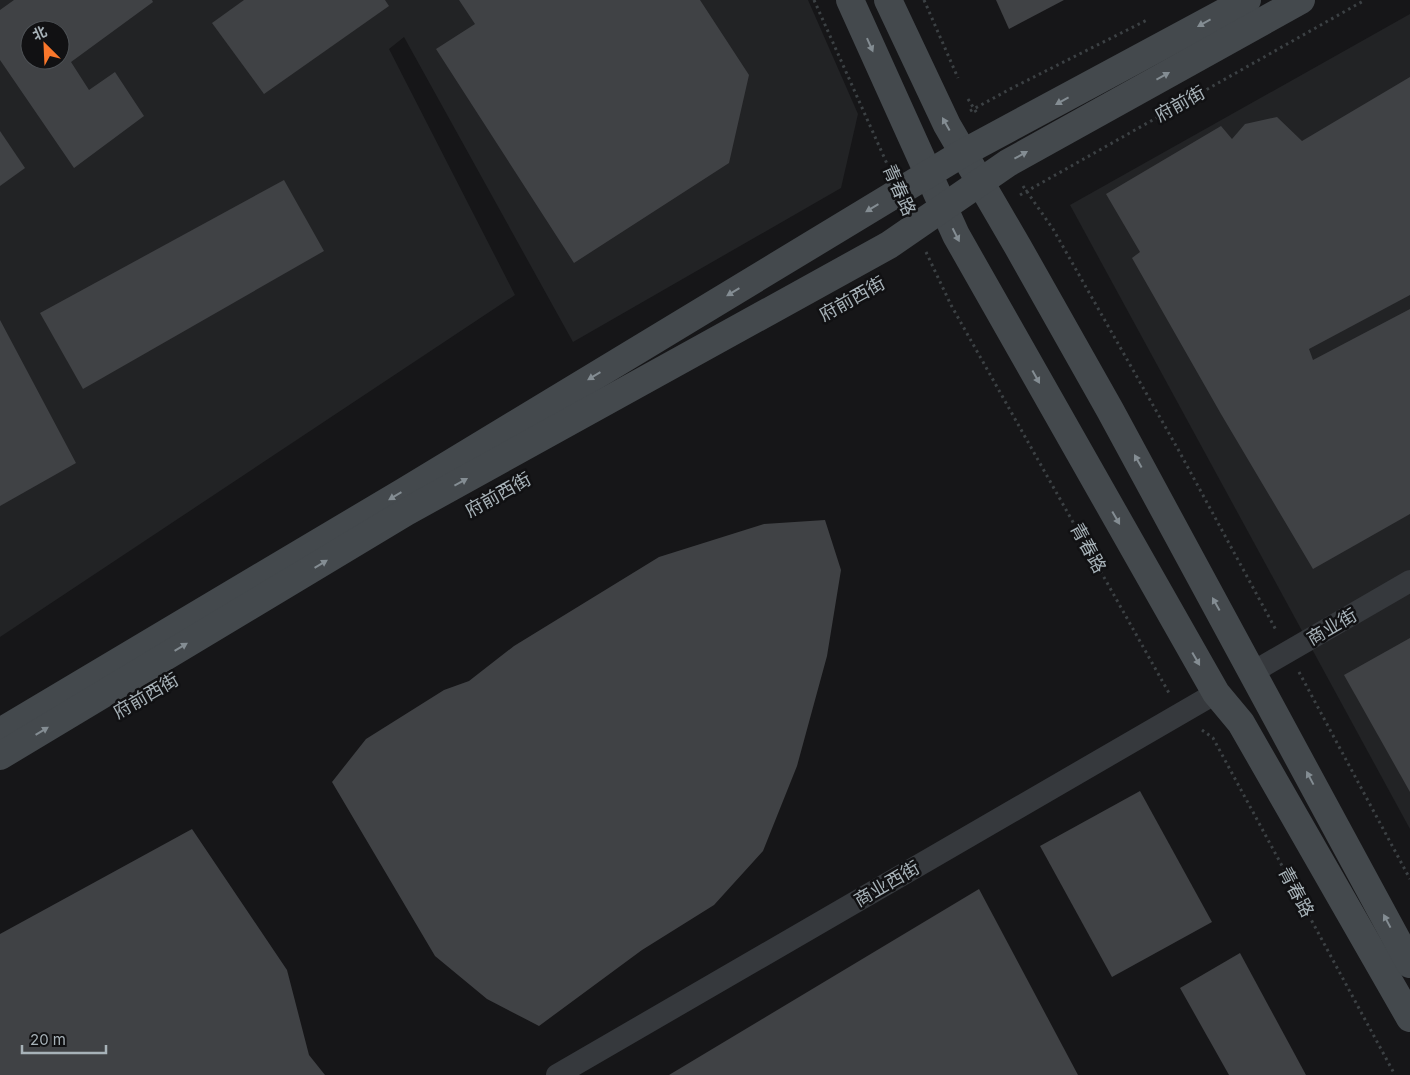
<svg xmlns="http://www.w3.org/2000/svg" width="1410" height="1075" font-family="Inter,'Noto Sans SC',sans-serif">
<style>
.built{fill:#222325;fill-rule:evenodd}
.building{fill:#404245;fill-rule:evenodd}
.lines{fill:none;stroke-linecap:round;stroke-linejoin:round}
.path{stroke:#3c4144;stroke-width:3;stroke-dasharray:2.5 4;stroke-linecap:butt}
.street{stroke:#36393d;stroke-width:22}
.secondary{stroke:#44494d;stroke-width:28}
.oneway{fill:#848d93}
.labels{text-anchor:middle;stroke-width:5;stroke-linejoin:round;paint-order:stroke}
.street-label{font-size:18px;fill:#a7b2b8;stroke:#111113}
</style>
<rect width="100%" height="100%" fill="#161618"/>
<g class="built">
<path d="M0 0H808L858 114 841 188 573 342 404 37 389 49 515 295 0 637ZM30 30H60V60H30Z"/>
<path d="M1410 14V829L1070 205Z"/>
</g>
<g class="building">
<path d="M14 0H152L153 2 71 62 89 90 115 72 144 116 74 168 0 60V10ZM30 30H60V60H30Z"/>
<path d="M244 0H385L389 6 264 94 212 23Z"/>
<path d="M459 0H700L749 75 729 163 574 263 436 49 475 24Z"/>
<path d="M996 0H1064L1009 29Z"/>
<path d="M1410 77V295L1309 349 1313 360 1410 309V514L1313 569 1221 414 1132 258 1140 252 1106 194 1221 126 1232 139 1245 124 1277 117 1302 141Z"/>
<path d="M0 131 25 168 0 186Z"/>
<path d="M284 180 324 251 83 389 40 313Z"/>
<path d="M0 320 76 463 0 506Z"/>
<path d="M825 520 841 570 827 656 797 766 763 851 714 905 642 950 539 1026 487 999 435 956 332 782 366 739 444 690 469 681 514 646 659 557 764 524Z"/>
<path d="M1410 638V792L1344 675Z"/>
<path d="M1140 791 1212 922 1112 977 1040 846Z"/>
<path d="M192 829 287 970 309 1055 325 1075H0V934Z"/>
<path d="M979 889 1078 1075H669Z"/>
<path d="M1240 953 1306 1075H1229L1180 988Z"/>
</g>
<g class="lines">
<g class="path">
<path d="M814 0 888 166"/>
<path d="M924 0 958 78"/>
<path d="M968 99 978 115"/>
<path d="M970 111 1012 88 1147 20"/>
<path d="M1023 186 1053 229 1179 451 1276 630"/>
<path d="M1020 195 1365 0"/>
<path d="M926 252 951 305 1169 693"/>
<path d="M1299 672 1410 879"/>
<path d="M1202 730 1213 738 1395 1075"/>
</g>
<g class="street">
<path d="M1253 672 1410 581"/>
<path d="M557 1075 1216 693"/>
</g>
<g class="secondary">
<path d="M850 0 956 235 1216 693 1241 723 1410 1018"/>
<path d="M888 0 947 125 1018 247 1110 410 1410 964"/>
<path d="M0 732 405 491 963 153 1247 0"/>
<path d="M0 756 406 512 889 245 1008 163 1301 0"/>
</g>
</g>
<defs><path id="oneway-solid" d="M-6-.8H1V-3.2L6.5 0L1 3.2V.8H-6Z" transform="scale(1.25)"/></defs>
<g class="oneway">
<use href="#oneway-solid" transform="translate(1204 23) rotate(151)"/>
<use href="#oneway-solid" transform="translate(870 45) rotate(66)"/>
<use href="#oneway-solid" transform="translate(1163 76) rotate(-29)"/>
<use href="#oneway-solid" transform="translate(1062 101) rotate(151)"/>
<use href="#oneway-solid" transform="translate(946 124) rotate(-119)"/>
<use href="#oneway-solid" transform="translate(1021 155) rotate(-29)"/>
<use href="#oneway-solid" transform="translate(872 208) rotate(149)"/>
<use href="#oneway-solid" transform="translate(956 235) rotate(63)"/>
<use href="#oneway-solid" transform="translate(733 292) rotate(149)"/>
<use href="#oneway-solid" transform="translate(594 376) rotate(149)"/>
<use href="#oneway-solid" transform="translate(1036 377) rotate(61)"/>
<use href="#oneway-solid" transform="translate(1138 461) rotate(-119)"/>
<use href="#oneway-solid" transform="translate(461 482) rotate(-29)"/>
<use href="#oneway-solid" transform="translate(395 496) rotate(149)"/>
<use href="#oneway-solid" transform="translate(1116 518) rotate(60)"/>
<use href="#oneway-solid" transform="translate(321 564) rotate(-31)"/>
<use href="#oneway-solid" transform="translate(1216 604) rotate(-119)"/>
<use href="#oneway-solid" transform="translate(181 647) rotate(-31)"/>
<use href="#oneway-solid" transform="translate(1196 659) rotate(60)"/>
<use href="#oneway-solid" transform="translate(42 731) rotate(-31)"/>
<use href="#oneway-solid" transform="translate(1310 778) rotate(-118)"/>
<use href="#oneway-solid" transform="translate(1387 921) rotate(-118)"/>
</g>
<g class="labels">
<g class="street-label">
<text transform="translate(1180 104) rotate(-29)" y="6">府前街</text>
<text transform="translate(899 190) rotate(66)" y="6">青春路</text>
<text transform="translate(852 299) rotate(-29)" y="6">府前西街</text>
<text transform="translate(498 495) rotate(-29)" y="6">府前西街</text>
<text transform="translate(1088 548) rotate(61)" y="6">青春路</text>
<text transform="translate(1332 627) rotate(-30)" y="6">商业街</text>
<text transform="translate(146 696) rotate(-30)" y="6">府前西街</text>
<text transform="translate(887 884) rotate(-30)" y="6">商业西街</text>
<text transform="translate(1296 892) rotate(62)" y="6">青春路</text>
</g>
</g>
<g transform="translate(45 45) rotate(336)"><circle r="24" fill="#111113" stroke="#4d5155"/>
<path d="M0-4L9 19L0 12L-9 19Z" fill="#fa772b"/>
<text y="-8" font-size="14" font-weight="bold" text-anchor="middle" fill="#a7b2b8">北</text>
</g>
<path d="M22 1045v8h84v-8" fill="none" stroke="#a7b2b8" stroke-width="2.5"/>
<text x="30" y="1045" font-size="15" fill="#a7b2b8" stroke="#111113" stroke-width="4" paint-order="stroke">20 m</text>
</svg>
